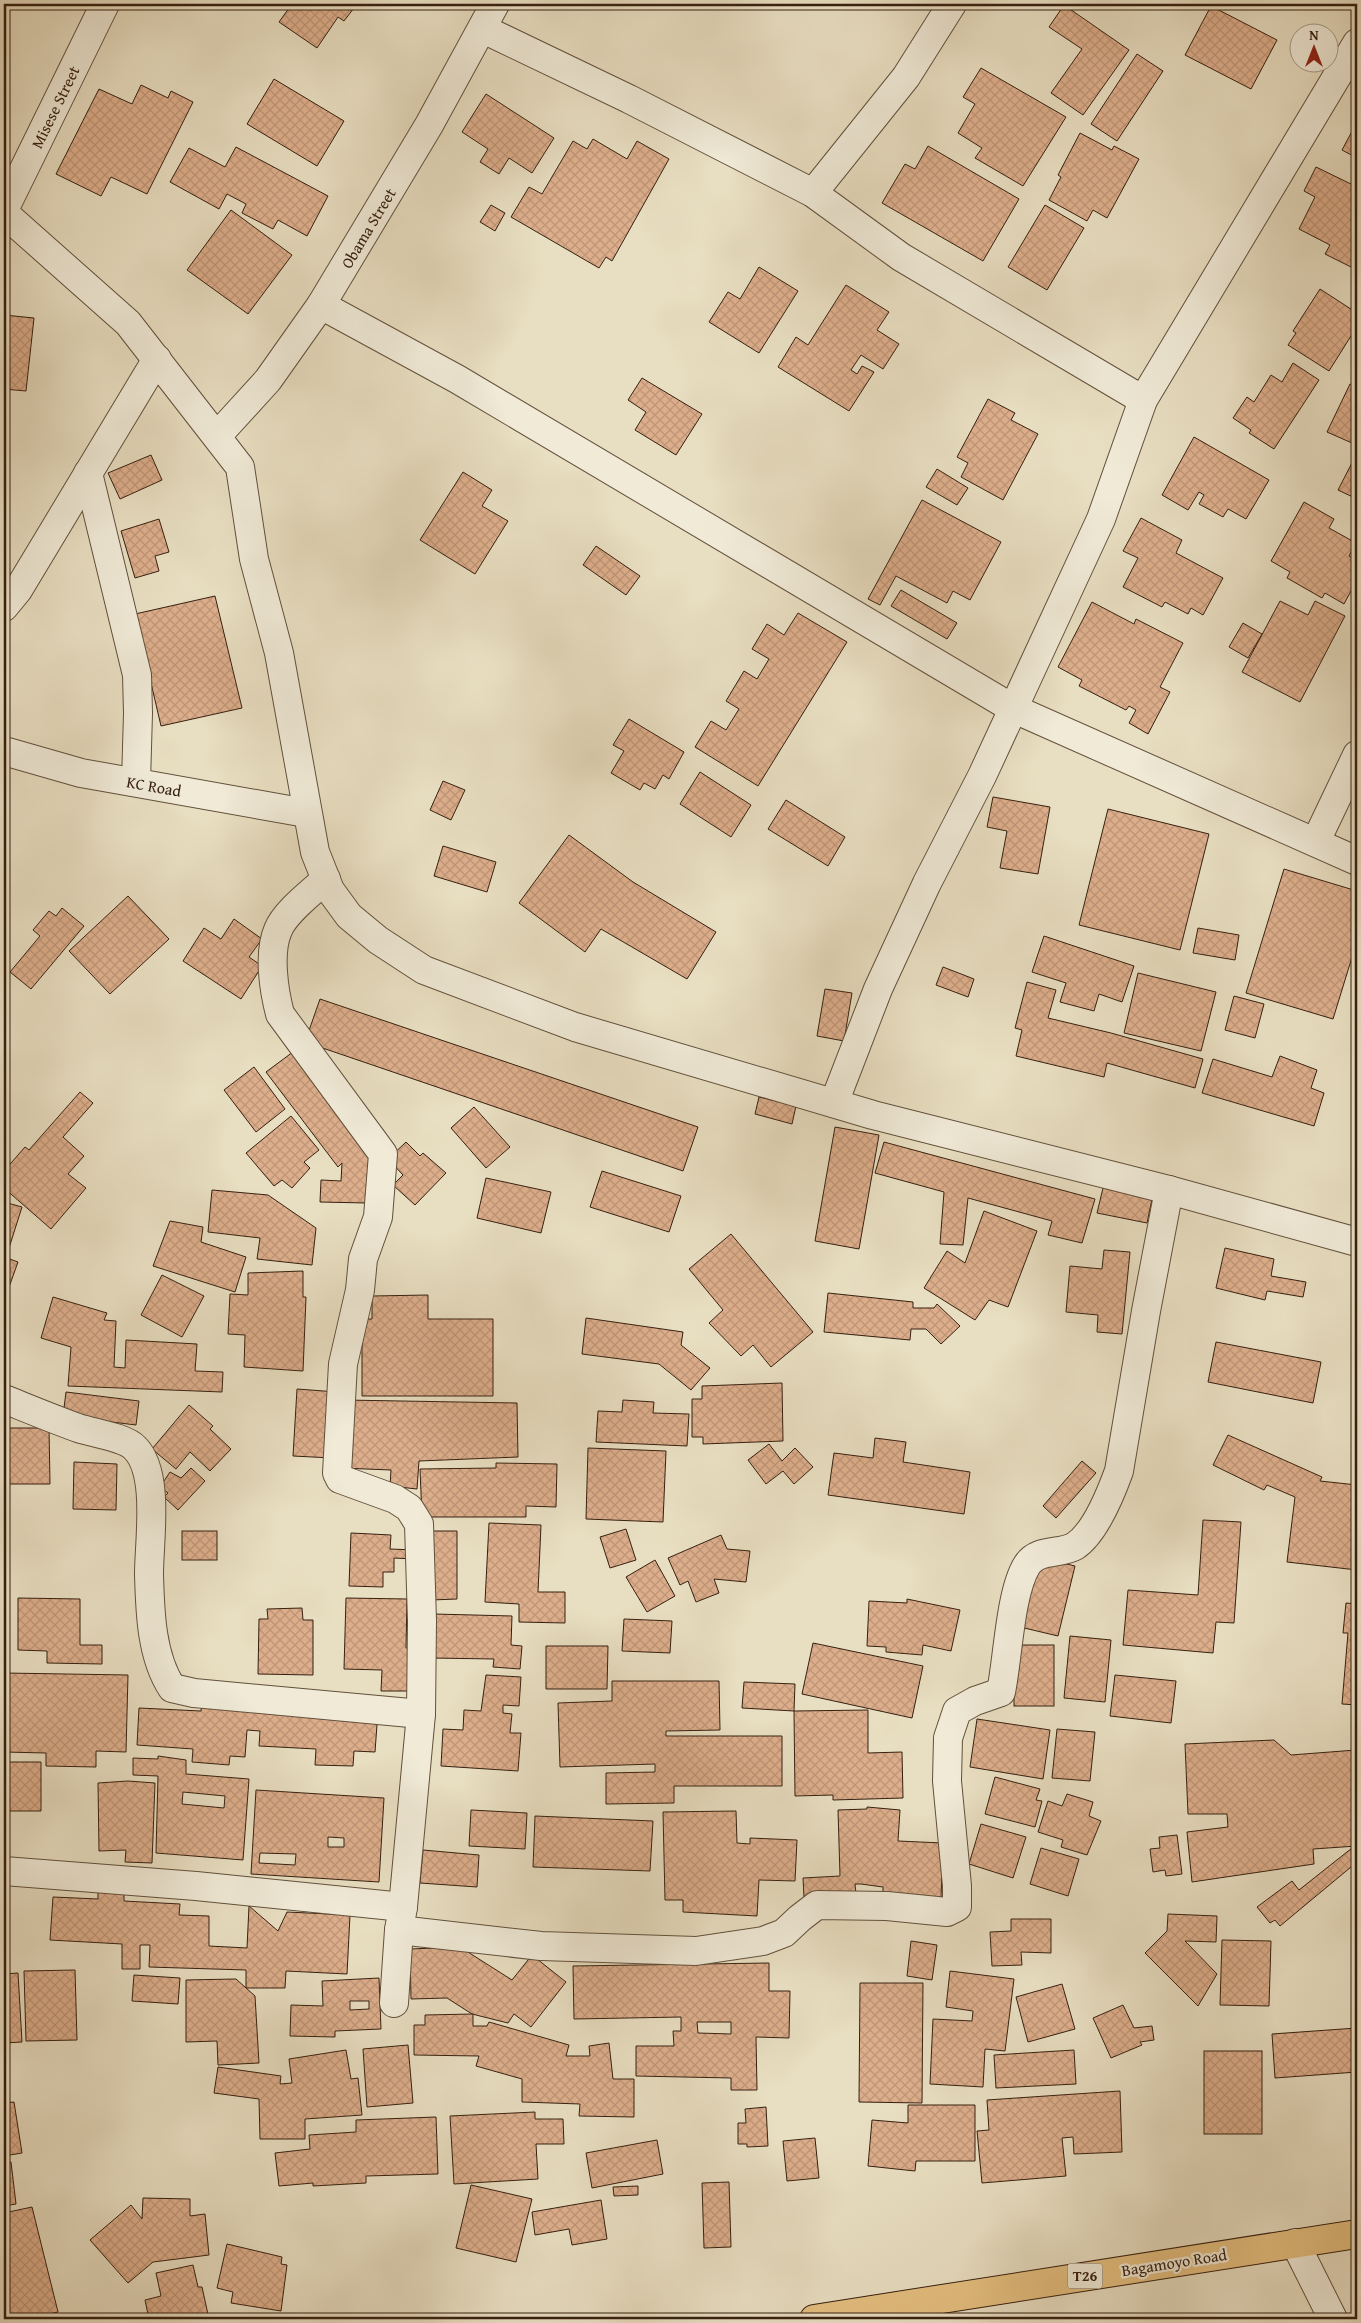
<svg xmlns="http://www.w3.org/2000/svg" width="1361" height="2323" font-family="'Gentium Book Plus',serif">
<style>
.building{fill:url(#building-cross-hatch);stroke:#362010;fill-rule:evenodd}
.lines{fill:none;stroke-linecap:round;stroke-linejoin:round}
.minor-casing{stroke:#62503c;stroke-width:30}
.tertiary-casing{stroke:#62503c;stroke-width:30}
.trunk-casing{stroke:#362010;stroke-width:30}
.minor{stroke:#f0ead7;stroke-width:28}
.tertiary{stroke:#f0ead7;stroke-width:28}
.trunk{stroke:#e4bf80;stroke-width:28}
.labels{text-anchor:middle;stroke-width:4.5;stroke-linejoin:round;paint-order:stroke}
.shield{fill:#f0ead7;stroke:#6e5d4c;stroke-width:1}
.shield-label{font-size:15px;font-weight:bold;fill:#362010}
.street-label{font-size:16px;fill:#362010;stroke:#f0ead7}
</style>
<defs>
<pattern id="building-cross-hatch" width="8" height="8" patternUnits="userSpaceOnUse" patternTransform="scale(1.25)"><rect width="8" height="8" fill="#ddae8b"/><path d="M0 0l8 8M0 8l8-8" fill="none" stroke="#be9577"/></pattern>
</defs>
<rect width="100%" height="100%" fill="#e8dec1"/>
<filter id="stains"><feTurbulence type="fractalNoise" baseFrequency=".004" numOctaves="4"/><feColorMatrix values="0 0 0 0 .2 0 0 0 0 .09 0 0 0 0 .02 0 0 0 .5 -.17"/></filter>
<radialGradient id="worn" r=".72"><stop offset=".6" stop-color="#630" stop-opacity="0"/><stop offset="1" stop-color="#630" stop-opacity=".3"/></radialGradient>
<g class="building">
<path d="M292 4H357L344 21 338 17 317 48 279 22Z"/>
<path d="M1064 5 1129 50 1083 115 1051 93 1082 49 1049 27Z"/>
<path d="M1211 6 1277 40 1251 89 1185 55Z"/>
<path d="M1137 54 1163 71 1117 141 1091 124Z"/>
<path d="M981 68 1066 117 1023 186 975 158 982 148 958 133 975 104 963 97Z"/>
<path d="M274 79 344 121 317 166 247 124Z"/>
<path d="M141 85 168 98 171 91 193 102 147 194 111 177 101 196 56 174 99 89 132 104Z"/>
<path d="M486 94 554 138 532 173 509 158 499 174 480 162 488 149 462 132Z"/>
<path d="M1357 122V158L1342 150Z"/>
<path d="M1080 133 1112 150 1114 146 1139 159 1107 218 1093 210 1087 221 1049 200 1061 177 1058 175Z"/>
<path d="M593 139 627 159 637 141 669 159 612 261 606 257 599 268 511 217 529 187 542 194 573 141 587 149Z"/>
<path d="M928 146 1019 199 983 261 882 203 905 164 915 169Z"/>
<path d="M236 147 328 196 307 236 278 220 273 229 242 213 246 204 227 194 219 209 170 182 189 148 225 167Z"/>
<path d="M1316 167 1357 187V258L1351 267 1325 254 1330 245 1299 229 1315 197 1304 191Z"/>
<path d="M491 205 505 213 495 231 480 222Z"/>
<path d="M1045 205 1084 228 1047 290 1008 267Z"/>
<path d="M231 210 292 255 248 314 187 270Z"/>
<path d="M759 267 798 291 759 353 709 322 728 292 740 299Z"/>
<path d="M846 285 889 312 877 330 899 344 883 369 861 355 851 370 857 374 862 366 874 372 849 411 778 367 796 337 808 345Z"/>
<path d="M1320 289 1357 313V319L1352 327 1356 328 1329 371 1288 345 1296 333 1293 331Z"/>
<path d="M4 315 34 318 26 391 4 389Z"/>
<path d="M1293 363 1319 380 1274 449 1249 433 1251 430 1233 418 1247 397 1254 402 1271 375 1282 382Z"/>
<path d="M642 378 702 414 676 455 635 430 646 412 628 400Z"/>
<path d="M1350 384 1356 386 1357 384V432L1352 443 1327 432Z"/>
<path d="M988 399 1015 413 1011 420 1038 434 1003 500 961 477 968 463 957 457Z"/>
<path d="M1194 437 1269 480 1246 519 1228 509 1223 517 1199 504 1204 495 1199 492 1188 510 1162 495Z"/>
<path d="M1357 453V499L1338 490Z"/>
<path d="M151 455 162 480 120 499 108 473Z"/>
<path d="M937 469 968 488 957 505 926 487Z"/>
<path d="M463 472 492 490 482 506 508 521 475 574 420 540Z"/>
<path d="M922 500 1001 542 970 600 953 591 947 603 896 576 880 605 868 599Z"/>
<path d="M1304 502 1334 519 1329 528 1356 543 1349 556 1357 561V595L1351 591 1344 604 1325 593 1322 598 1287 578 1290 572 1271 561Z"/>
<path d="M1141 518 1182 540 1176 553 1223 578 1203 615 1191 608 1188 614 1165 602 1162 607 1123 587 1138 558 1123 551Z"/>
<path d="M159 519 169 552 155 556 159 571 135 578 121 531Z"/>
<path d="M596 546 640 576 626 595 583 565Z"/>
<path d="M901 590 957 623 947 639 891 606Z"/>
<path d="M215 596 242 708 161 726 135 614Z"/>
<path d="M1280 601 1308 615 1315 601 1345 616 1300 702 1242 672Z"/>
<path d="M1092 602 1134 624 1136 619 1183 643 1160 687 1170 692 1148 734 1129 723 1136 710 1129 706 1126 710 1079 686 1082 680 1058 667Z"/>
<path d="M798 613 847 642 758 786 695 747 711 721 726 730 739 709 726 701 744 671 757 679 769 659 752 649 767 624 784 635Z"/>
<path d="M1243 623 1262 634 1248 658 1229 647Z"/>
<path d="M629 719 684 752 669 779 663 775 655 789 644 783 640 790 611 773 624 751 613 745Z"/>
<path d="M700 772 751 805 731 837 680 804Z"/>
<path d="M443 781 465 790 451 820 430 810Z"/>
<path d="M993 797 1050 807 1038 874 1000 868 1007 831 987 827Z"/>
<path d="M786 800 845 837 828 866 768 829Z"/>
<path d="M1108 809 1209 834 1180 950 1079 925Z"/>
<path d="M569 835 633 882 716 932 687 979 601 929 585 952 519 903Z"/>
<path d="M443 846 496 862 487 892 434 876Z"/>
<path d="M1284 869 1357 891V941L1333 1019 1246 993Z"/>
<path d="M128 896 169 939 110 994 69 951Z"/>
<path d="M62 908 84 926 31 989 10 972 40 936 33 930 49 911 56 916Z"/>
<path d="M234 919 262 939 249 957 262 966 241 999 183 961 204 928 221 939Z"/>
<path d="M1198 928 1239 935 1235 960 1193 953Z"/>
<path d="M1044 936 1134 966 1122 1002 1099 994 1094 1011 1060 1002 1066 983 1032 972Z"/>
<path d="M943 967 974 979 968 997 936 985Z"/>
<path d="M1138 973 1216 992 1201 1051 1124 1033Z"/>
<path d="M1027 982 1056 990 1048 1018 1111 1033 1203 1059 1195 1088 1107 1063 1104 1077 1016 1056 1022 1030 1015 1028Z"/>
<path d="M825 989 852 993 844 1041 817 1036Z"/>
<path d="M1234 996 1264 1004 1255 1038 1225 1030Z"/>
<path d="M320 999 698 1127 683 1171 305 1042Z"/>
<path d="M301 1046 370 1143 367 1203 320 1202 321 1180 341 1181 342 1163 338 1167 266 1072Z"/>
<path d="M1280 1056 1317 1070 1311 1088 1324 1093 1314 1126 1202 1093 1213 1059 1272 1077Z"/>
<path d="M254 1067 285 1109 256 1132 224 1090Z"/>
<path d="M80 1092 93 1103 63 1137 84 1156 68 1174 86 1188 51 1229 4 1188V1171L25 1147 29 1150Z"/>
<path d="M759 1097 796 1106 792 1124 755 1114Z"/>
<path d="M474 1107 510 1147 486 1168 451 1128Z"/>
<path d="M291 1116 319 1150 304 1162 310 1168 292 1188 282 1180 274 1186 246 1153Z"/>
<path d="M835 1127 879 1135 859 1249 815 1241Z"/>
<path d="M406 1142 420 1156 423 1153 446 1173 415 1205 393 1185 403 1175 388 1159Z"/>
<path d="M884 1142 1095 1199 1082 1243 1048 1235 1052 1221 968 1198 963 1245 940 1244 944 1192 875 1173Z"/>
<path d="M602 1171 681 1196 669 1232 590 1207Z"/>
<path d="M486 1178 551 1192 541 1233 477 1218Z"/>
<path d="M1103 1188 1152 1199 1147 1223 1097 1213Z"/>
<path d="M212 1190 268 1195 316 1228 312 1265 257 1259 260 1238 208 1232Z"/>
<path d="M4 1202 22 1207 9 1248 4 1246Z"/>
<path d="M984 1211 1037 1231 1008 1307 989 1300 975 1320 924 1288 947 1251 965 1263Z"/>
<path d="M170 1221 203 1227 201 1242 246 1257 235 1292 153 1266Z"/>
<path d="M731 1234 813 1332 771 1367 753 1345 741 1356 709 1323 723 1310 689 1269Z"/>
<path d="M1225 1248 1274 1259 1271 1276 1306 1282 1303 1297 1267 1291 1265 1300 1216 1288Z"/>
<path d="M1104 1250 1130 1252 1122 1334 1097 1332 1098 1315 1066 1312 1070 1266 1102 1269Z"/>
<path d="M4 1257 18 1262 4 1301Z"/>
<path d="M303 1271V1297H306L303 1371 244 1367 245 1335 228 1334 230 1294 248 1295V1273Z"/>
<path d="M162 1275 204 1296 182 1337 141 1315Z"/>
<path d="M828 1293 913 1302V1308H934L937 1304 960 1326 941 1344 926 1329H911L910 1340 824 1332Z"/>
<path d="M428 1295V1319H493V1396H362V1319H372V1296Z"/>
<path d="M53 1297 107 1313 104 1320 116 1321 114 1367 125 1368 126 1340 197 1344 195 1371 223 1372 222 1392 68 1386 71 1347 41 1338Z"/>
<path d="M4 1308 9 1309 4 1325Z"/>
<path d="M586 1318 683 1332 681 1345 710 1368 691 1390 659 1364 582 1354Z"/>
<path d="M1216 1342 1321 1362 1313 1403 1208 1382Z"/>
<path d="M1357 1356V1378H1353Z"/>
<path d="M782 1383 783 1441 703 1444V1437H692V1399H702V1386Z"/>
<path d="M297 1389 337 1392 332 1458 293 1456Z"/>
<path d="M66 1392 139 1401 136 1425 63 1416Z"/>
<path d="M344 1400 517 1403 518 1457 419 1461 417 1489 390 1486 391 1470 341 1468Z"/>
<path d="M623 1400 654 1402 653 1413 689 1414 687 1446 596 1442 598 1411 622 1412Z"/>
<path d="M189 1405 213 1426 210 1429 231 1449 210 1471 190 1452 176 1469 152 1449Z"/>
<path d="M4 1428H49L50 1484H4Z"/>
<path d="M1228 1435 1322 1477 1320 1481 1357 1485V1570L1287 1562 1295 1497 1267 1485 1264 1490 1213 1465Z"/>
<path d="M875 1438 906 1442 903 1462 970 1472 964 1514 828 1495 834 1453 873 1458Z"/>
<path d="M769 1444 782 1461 795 1448 813 1467 794 1484 783 1471 766 1484 748 1460Z"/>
<path d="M588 1448 666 1451 663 1522 586 1519Z"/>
<path d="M1082 1461 1096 1473 1056 1518 1043 1506Z"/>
<path d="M74 1462 117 1464 116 1510 73 1509Z"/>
<path d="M496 1463 557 1464 556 1507 526 1506V1517H422L420 1469 496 1468Z"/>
<path d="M191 1468 205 1481 178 1510 164 1497 168 1493 160 1487 170 1472 181 1478Z"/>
<path d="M1203 1520 1241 1522 1234 1623 1216 1622 1213 1653 1123 1645 1128 1590 1198 1595Z"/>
<path d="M489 1523 541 1525 538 1592H565V1623L519 1622V1604L485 1602Z"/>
<path d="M626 1529 636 1560 610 1568 600 1537Z"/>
<rect x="182" y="1531" width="35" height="29"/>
<path d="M431 1531H457V1599L431 1600Z"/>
<path d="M351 1533 391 1535 390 1549 414 1550 413 1559 394 1558V1572H383V1587L349 1586Z"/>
<path d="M721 1535 727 1549 750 1551 746 1582 714 1579 719 1593 696 1602 688 1581 680 1585 668 1558Z"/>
<path d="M1037 1557 1075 1566 1058 1636 1020 1627Z"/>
<path d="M655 1560 675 1596 647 1612 626 1577Z"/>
<path d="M18 1598 80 1599V1645H102V1664L47 1663V1651L18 1650Z"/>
<path d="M346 1598 407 1599 406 1648H412V1691H381L382 1670 344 1669Z"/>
<path d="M907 1599 960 1610 951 1651 923 1645 922 1655 886 1652V1647L867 1646 869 1601 907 1603Z"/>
<path d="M1346 1603 1357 1604V1705L1342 1704 1348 1633H1343Z"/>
<path d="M302 1608 303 1620H313V1675L258 1674 259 1619H268L267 1609Z"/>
<path d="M434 1614 512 1616 511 1645 522 1646 520 1669 493 1667 494 1659 432 1658Z"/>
<path d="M624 1619 672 1621 670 1653 622 1651Z"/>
<path d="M1070 1636 1111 1640 1105 1702 1064 1698Z"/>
<path d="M813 1643 923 1666 912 1718 802 1694Z"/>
<rect x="1014" y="1645" width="40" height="61"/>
<path d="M546 1646H608L607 1689H546Z"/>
<path d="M4 1673 128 1675 126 1752 96 1751V1767L46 1766V1753L4 1752Z"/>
<path d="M486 1675 521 1677 519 1706 503 1705V1713L512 1714 510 1733H521L518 1771 441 1766 443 1729 463 1730 464 1710 481 1711Z"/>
<path d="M1115 1675 1176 1681 1171 1723 1110 1716Z"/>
<path d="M612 1681H719L720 1730 666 1731V1736H782V1786H674V1803L606 1804V1773L655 1772V1764L560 1767 558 1703 612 1701Z"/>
<path d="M744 1682 795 1684 794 1711 742 1708Z"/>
<path d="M202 1700 378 1711 375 1752 354 1751 353 1766 315 1765 316 1749 259 1746 260 1731 247 1730 245 1757 230 1756 229 1765 192 1762 193 1749 137 1745 139 1708 201 1711Z"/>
<path d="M868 1710V1753L902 1752 903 1798 833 1800V1795L795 1796 794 1711Z"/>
<path d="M977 1719 1050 1730 1043 1779 970 1767Z"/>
<path d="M1057 1729 1095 1732 1090 1781 1052 1778Z"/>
<path d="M1274 1740 1291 1755 1356 1750 1357 1846 1313 1849 1314 1864 1192 1882 1187 1832 1228 1827 1227 1814H1188L1185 1744Z"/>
<path d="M158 1756 186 1760V1774L249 1779 243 1860 156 1853 158 1776 133 1775V1758L158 1759ZM183 1792 225 1796 224 1808 182 1804Z"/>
<path d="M4 1762H41V1811H7V1786H4Z"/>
<path d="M995 1777 1040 1789 1036 1800 1042 1801 1035 1827 985 1814Z"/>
<path d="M128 1781 155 1783 152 1863 125 1862 126 1850 99 1851 98 1783Z"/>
<path d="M256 1790 384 1798 379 1882 251 1874ZM328 1837 344 1838V1847H328ZM260 1853 296 1854 295 1865 259 1863Z"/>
<path d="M1067 1794 1093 1802 1089 1816 1101 1821 1087 1855 1061 1847 1063 1840 1038 1832 1048 1801 1062 1806Z"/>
<path d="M867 1807 900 1810 898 1841 943 1843 941 1898 883 1896V1887L861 1884H855L856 1894 804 1897 803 1878 840 1876 838 1810 867 1809Z"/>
<path d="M471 1810 527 1813 525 1849 469 1846Z"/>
<path d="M736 1811 737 1843 750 1844V1838L797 1840 795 1881 759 1880 757 1916 683 1912V1900H665L663 1812Z"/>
<path d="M535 1816 653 1821 650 1871 533 1867Z"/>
<path d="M981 1824 1026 1837 1013 1878 969 1864Z"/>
<path d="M1177 1835 1182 1874 1166 1876 1165 1870 1153 1872 1150 1849 1160 1848 1159 1837Z"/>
<path d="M1041 1848 1079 1859 1068 1896 1030 1884Z"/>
<path d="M1352 1848 1357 1849V1862L1280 1926 1275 1920 1270 1923 1257 1907 1292 1881 1299 1890Z"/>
<path d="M423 1850 479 1855 477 1887 420 1883Z"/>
<path d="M98 1888H124V1901L180 1904 179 1915 209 1916V1946L247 1948 249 1906 278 1931 287 1912 350 1915 347 1974 286 1971 285 1988H246V1970L149 1967 150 1945H140V1969H122V1944L50 1940 53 1897 98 1899Z"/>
<path d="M1168 1914 1217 1916 1216 1942 1185 1941 1217 1974 1198 2006 1145 1953 1167 1931Z"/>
<path d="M1011 1919H1051V1953L1021 1952 1022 1965 992 1966 990 1932 1011 1931Z"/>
<path d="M1222 1940 1271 1941 1269 2006 1220 2005Z"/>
<path d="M911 1941 937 1945 932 1980 907 1976Z"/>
<path d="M460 1947 512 1980 532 1955 566 1982 531 2027 514 2014 508 2023 472 2014 447 1998 411 1999 410 1949Z"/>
<path d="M769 1963V1991H790L789 2038 756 2037 757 2090H731V2078L636 2076V2046H674L673 2031H681V2017L574 2019 573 1966ZM697 2022H731V2034L698 2033Z"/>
<path d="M75 1970 77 2040 26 2041 24 1971Z"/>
<path d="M950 1971 1014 1979 1005 2051 985 2049 983 2087 930 2084 933 2019 972 2021 973 2011 946 2007Z"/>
<path d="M18 1973 22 2042 4 2043V1974Z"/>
<path d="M134 1975 180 1978 178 2004 132 2001Z"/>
<path d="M379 1978 381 2029 335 2031V2037L290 2036 291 2005 323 2006 322 1981ZM350 2001H369V2009L350 2010Z"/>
<path d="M236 1979 255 1996 259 2063 218 2065 217 2041 186 2042V1980Z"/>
<path d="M860 1983H923L922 2103 859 2102Z"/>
<path d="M1062 1984 1075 2029 1028 2042 1016 1997Z"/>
<path d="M1123 2005 1134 2028 1152 2026 1154 2040 1140 2042 1142 2045 1111 2058 1093 2018Z"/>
<path d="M473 2014V2026H487L489 2022 569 2045 566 2056H590L589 2046 609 2043 613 2079H634V2117L579 2116 580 2104 522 2102V2079L476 2066 479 2056 414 2055V2025H425V2015Z"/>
<path d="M1357 2028V2072L1275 2078 1272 2034Z"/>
<path d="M408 2045 413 2103 367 2107 363 2049Z"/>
<path d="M346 2050 351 2079 358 2078 362 2115 305 2119V2139H260L259 2099 214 2093 218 2067 281 2076 280 2084 292 2083 289 2059Z"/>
<path d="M1074 2050 1076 2084 996 2088 994 2055Z"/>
<rect x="1204" y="2051" width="58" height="83"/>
<path d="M1120 2091 1122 2152 1074 2154 1073 2137 1062 2138 1066 2176 982 2183 977 2131 989 2130 987 2100Z"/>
<path d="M14 2102 22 2153 4 2156V2103Z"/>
<path d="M908 2105H975V2161H916L915 2171 868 2166 872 2120 908 2123Z"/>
<path d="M766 2107 768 2146 747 2147V2144H738V2123H746L745 2109Z"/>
<path d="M535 2112V2119H563L564 2144H536L538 2179 454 2184 450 2116Z"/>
<path d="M436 2117 438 2174 366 2176V2183L313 2186V2183L279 2186 275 2153 310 2149 309 2135 356 2132V2120Z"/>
<path d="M815 2138 819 2178 787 2181 783 2141Z"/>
<path d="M657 2140 663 2174 592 2188 586 2153Z"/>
<path d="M11 2162 16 2204 4 2206V2163Z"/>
<path d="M729 2182 731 2247 704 2248 702 2183Z"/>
<path d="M471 2185 532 2199 516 2262 456 2248Z"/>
<path d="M638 2186V2195L614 2196 613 2187Z"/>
<path d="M143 2198 190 2199V2216L205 2214 209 2255 153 2262 128 2283 90 2240 131 2205 142 2219Z"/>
<path d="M601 2200 607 2239 572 2245 569 2229 535 2235 532 2212Z"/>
<path d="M32 2207 58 2312 28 2319H4V2213Z"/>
<path d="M227 2244 282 2257 281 2264 287 2265 281 2311 231 2303 233 2292 217 2288Z"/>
<path d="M193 2265 198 2287H202L209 2319H149L145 2300 161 2296 156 2273Z"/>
</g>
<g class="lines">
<g class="minor-casing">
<g id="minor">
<path d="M483 29 629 99 813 193 901 257 1143 400"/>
<path d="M813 193 906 77 952 4"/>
<path d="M4 210 105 4"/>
<path d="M321 305 457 379 1012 708 1357 861"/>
<path d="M217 436 268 380 321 305 429 125 495 4"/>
<path d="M88 473 137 675 138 713 136 782"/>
<path d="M4 607 18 590 157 359"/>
<path d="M4 751 81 773 306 813"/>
<path d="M1316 841 1357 755"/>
<path d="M326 879C312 892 285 912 278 930 268 953 274 991 280 1014L383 1154 378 1217 363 1259 360 1290 343 1364 337 1473 340 1479 395 1499 409 1508 419 1524 422 1621 421 1714 403 1907 399 1930 394 2003"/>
<path d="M834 1103 878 989 927 883 982 776 1101 519 1143 400 1357 43"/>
<path d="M4 1399C29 1409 53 1419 78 1428 93 1433 125 1437 135 1448 160 1473 149 1541 149 1574 150 1611 151 1656 172 1688L194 1693 421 1714"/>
<path d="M4 1871 196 1886 403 1907"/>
<path d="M399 1930 541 1946 696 1951 763 1941 784 1933 800 1918 817 1905 887 1906 947 1912 957 1907V1886L947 1781 948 1738 957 1711 975 1701 1001 1692C1008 1658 1010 1592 1027 1565 1038 1548 1060 1555 1075 1546 1095 1533 1111 1493 1119 1471L1146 1311 1169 1190"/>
<path d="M1295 2243 1333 2319"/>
</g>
</g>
<g class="tertiary-casing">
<path id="tertiary" d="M4 213 128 323 240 467 254 559 279 653 315 852 330 890 349 916 378 940 424 970 575 1027 873 1115 1169 1190 1357 1242"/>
</g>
<g class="trunk-casing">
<path id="trunk" d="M814 2319 1357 2234"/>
</g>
<use href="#minor" class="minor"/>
<use href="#tertiary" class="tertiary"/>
<use href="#trunk" class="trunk"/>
</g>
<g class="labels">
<rect class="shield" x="1067.5" y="2263.5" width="35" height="25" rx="4"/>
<g class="shield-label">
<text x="1085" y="2281">T26</text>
</g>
<g class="street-label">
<text transform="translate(55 107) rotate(-64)" y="6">Misese Street</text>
<text transform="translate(368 228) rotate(-59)" y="6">Obama Street</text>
<text transform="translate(154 786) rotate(10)" y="6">KC Road</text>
<text transform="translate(1174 2262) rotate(-9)" y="6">Bagamoyo Road</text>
</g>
</g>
<rect width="1361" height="2323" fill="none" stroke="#e8dec1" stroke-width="20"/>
<rect x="5" y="5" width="1351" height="2313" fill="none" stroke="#362010" stroke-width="2.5"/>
<rect x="10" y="10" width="1341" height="2303" fill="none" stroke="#362010"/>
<g transform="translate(1314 48)"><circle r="24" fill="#f0ead7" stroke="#a69987"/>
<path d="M0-4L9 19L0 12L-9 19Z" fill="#8f2418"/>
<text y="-8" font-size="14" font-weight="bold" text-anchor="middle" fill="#362010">N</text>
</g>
<rect width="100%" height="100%" filter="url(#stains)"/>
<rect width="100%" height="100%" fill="url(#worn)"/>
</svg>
